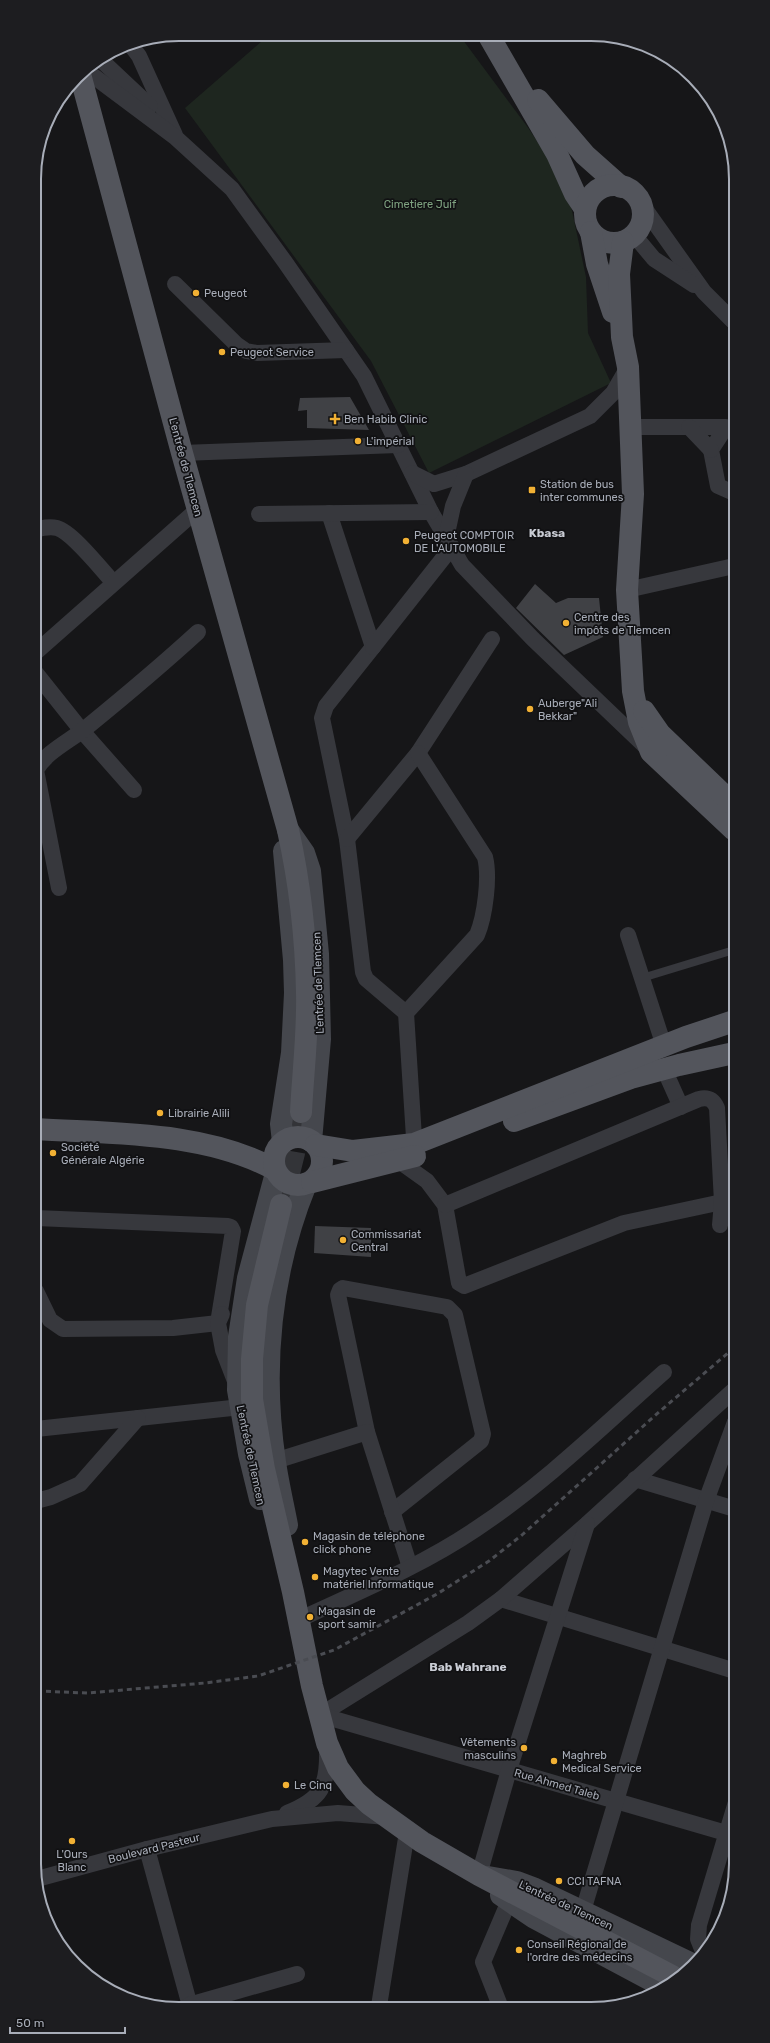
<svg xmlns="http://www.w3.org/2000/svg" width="770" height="2043" font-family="Rubik,sans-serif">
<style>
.green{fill:#1e261f}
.building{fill:#404145}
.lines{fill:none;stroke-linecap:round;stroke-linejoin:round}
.primary-tunnel{stroke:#333438;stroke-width:22;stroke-dasharray:22 11;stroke-linecap:butt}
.service{stroke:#37383d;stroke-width:8}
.minor{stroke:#37383d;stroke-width:16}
.secondary{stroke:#45474d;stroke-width:22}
.primary{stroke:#53555c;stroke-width:22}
.rail{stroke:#4a4c52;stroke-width:3;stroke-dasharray:5 4;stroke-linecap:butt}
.poi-dot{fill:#f2b134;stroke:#111113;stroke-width:1.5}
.labels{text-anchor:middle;stroke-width:3.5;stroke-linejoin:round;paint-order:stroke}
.park-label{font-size:11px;fill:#7fa381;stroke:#111113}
.poi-label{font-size:11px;fill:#a8adb8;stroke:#111113;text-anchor:start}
.street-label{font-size:11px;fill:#a8adb8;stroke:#111113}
.neighbourhood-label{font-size:12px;font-weight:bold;fill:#c9ccd4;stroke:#111113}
.rim{fill:none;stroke:#a8adb8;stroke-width:2}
</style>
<rect width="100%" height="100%" fill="#161618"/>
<path class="green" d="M269 35 460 36 529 129 567 187 586 277 588 333 611 383 429 473 371 361 185 108Z"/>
<g class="building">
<path d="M350 397 369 430 307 428V410L298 411 300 398Z"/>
<path d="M535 584 556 603 568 598H599L603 637 564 655 516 608Z"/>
<path d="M315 1226 371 1228V1257L314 1253Z"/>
</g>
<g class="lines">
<path class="primary-tunnel" d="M281 1205 294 1153 301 1112"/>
<path class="service" d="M642 978 734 950"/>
<g class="minor">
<path d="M130 44 139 56 175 135"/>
<path d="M100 59 150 106"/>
<path d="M84 69 175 137 232 189 285 262 364 376 431 512 462 565 533 639 647 748"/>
<path d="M640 202 704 292 733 321"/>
<path d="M634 235 654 259 694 285"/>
<path d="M175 284 236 344 246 351 257 353 346 350"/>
<path d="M632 427H726L711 450 718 486 734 493"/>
<path d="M689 427 711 450"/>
<path d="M182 453 398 445"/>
<path d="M412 473 434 484 466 474 590 416 613 393 628 367"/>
<path d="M329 513 373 647 326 706 322 718 347 839 363 972 366 979 406 1013"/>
<path d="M259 514 431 512"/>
<path d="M35 530C42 528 49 526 57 528 72 532 101 569 113 582"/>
<path d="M446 538 453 506 466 474"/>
<path d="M627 590 734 566"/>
<path d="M373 647 452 547"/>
<path d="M35 653 198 509"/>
<path d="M35 672 82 731 134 790"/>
<path d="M347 839 418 753 492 639"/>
<path d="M59 888 36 770C47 751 70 741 87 727 125 696 162 665 198 632"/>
<path d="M628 935 664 1046"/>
<path d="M664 1069 681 1107"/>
<path d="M415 1153 406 1013 477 935C485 916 490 877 485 857L418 753"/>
<path d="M399 1161 427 1181 445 1205 459 1283 464 1286 624 1223 722 1202"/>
<path d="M445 1205 699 1099C708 1097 713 1099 717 1108L722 1202 720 1225"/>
<path d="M36 1218 228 1226 231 1227 233 1231 218 1323 173 1328 63 1329 50 1320 36 1291"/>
<path d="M222 1314 218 1323 223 1350 235 1381"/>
<path d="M36 1429 241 1407"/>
<path d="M367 1432 338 1295 340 1290 343 1288 447 1307 455 1315 483 1434 481 1441 392 1512"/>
<path d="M275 1461 367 1432 410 1567"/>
<path d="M635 1479 735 1509"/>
<path d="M36 1501 51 1497 80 1484 138 1418"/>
<path d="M501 1599 735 1671"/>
<path d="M298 1620C358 1592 421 1566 476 1529 544 1484 603 1426 664 1372"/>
<path d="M320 1715 468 1623 501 1599 587 1524 735 1389"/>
<path d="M320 1715 726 1833"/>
<path d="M287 1813C322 1799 328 1786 327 1749"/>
<path d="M147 1849 190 2006"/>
<path d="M479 1875 509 1770 587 1524"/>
<path d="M37 1879 147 1849 272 1819 338 1813 387 1817"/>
<path d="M583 1911 706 1501 735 1422"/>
<path d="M704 1954 698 1939 699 1925 736 1802"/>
<path d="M499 2003 483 1962 509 1901"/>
<path d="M189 2005 297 1974"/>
<path d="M379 2006 407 1832"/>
</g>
<g class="secondary">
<path d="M288 830 304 853 310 871 318 954 320 1039 311 1141"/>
<path d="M283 1142 281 1124 292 1053 295 993 294 960 284 851"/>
<path d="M260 1499 249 1454 238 1390 239 1337 248 1278 276 1173"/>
<path d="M287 1525C283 1504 278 1483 275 1462 261 1369 270 1272 306 1184"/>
<path d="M488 1877 517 1882 533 1888 694 1965"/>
<path d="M501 1895 533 1917 666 1988"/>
</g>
<g class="primary">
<path d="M489 36 557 154 575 194 585 209"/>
<path d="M80 74 182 453 288 830C300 884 306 938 307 993 308 1033 303 1072 301 1112"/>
<path d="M538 100 585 155 621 187"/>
<circle cx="614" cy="214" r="29"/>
<path d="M591 232 597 264 613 312"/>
<path d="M623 242 619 274 622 337 628 367 633 494 627 590 633 691 639 722 651 752 734 830"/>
<path d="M644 711 660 734 734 805"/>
<path d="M514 1121 631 1078 679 1065 734 1053"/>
<path d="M36 1129C114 1134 203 1131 274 1169"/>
<circle cx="298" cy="1161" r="24"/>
<path d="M316 1145 353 1151 414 1144 686 1037 734 1021"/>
<path d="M312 1182 415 1156"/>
<path d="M281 1205 257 1305 252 1359V1399L264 1469 293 1592 312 1686 327 1743 338 1768 355 1791 369 1804 422 1842 479 1875 672 1976"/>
</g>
<path class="rail" d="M37 1691 87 1693 205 1683 258 1676 334 1650 437 1594 489 1561 522 1535 659 1412 735 1347"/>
</g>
<g class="poi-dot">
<circle cx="196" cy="293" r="4"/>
<circle cx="222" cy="352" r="4"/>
<path d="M333 413h4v4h4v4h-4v4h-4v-4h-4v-4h4z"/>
<circle cx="358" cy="441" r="4"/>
<rect x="528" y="486" width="8" height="8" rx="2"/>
<circle cx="406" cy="541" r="4"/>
<circle cx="566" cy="623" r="4"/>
<circle cx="530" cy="709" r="4"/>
<circle cx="160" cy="1113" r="4"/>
<circle cx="53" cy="1153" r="4"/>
<circle cx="343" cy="1240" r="4"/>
<circle cx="305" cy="1542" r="4"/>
<circle cx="315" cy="1577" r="4"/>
<circle cx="310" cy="1617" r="4"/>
<circle cx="524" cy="1748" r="4"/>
<circle cx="554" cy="1761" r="4"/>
<circle cx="286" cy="1785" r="4"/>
<circle cx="72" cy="1841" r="4"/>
<circle cx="559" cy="1881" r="4"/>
<circle cx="519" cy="1950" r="4"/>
</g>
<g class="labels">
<g class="park-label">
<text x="420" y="208">Cimetiere Juif</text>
</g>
<g class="poi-label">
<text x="204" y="297">Peugeot</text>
<text x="230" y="356">Peugeot Service</text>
<text x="344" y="423">Ben Habib Clinic</text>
<text x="366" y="445">L'impérial</text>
<text x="540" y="488">Station de bus<tspan x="540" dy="13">inter communes</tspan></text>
<text x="414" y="539">Peugeot COMPTOIR<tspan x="414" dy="13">DE L'AUTOMOBILE</tspan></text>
<text x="574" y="621">Centre des<tspan x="574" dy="13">impôts de Tlemcen</tspan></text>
<text x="538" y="707">Auberge"Ali<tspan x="538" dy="13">Bekkar"</tspan></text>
<text x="168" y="1117">Librairie Alili</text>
<text x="61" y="1151">Société<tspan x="61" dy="13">Générale Algérie</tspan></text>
<text x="351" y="1238">Commissariat<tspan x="351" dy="13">Central</tspan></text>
<text x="313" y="1540">Magasin de téléphone<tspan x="313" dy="13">click phone</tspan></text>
<text x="323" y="1575">Magytec Vente<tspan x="323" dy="13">matériel Informatique</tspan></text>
<text x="318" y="1615">Magasin de<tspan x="318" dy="13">sport samir</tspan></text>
<text x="516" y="1746" text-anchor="end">Vêtements<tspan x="516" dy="13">masculins</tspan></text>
<text x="562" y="1759">Maghreb<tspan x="562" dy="13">Medical Service</tspan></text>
<text x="294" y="1789">Le Cinq</text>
<text x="72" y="1858" text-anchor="middle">L'Ours<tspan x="72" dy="13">Blanc</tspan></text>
<text x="567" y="1885">CCI TAFNA</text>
<text x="527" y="1948">Conseil Régional de<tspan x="527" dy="13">l'ordre des médecins</tspan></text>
</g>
<g class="street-label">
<text transform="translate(186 467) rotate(75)" y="4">L'entrée de Tlemcen</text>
<text transform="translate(318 983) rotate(-92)" y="4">L'entrée de Tlemcen</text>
<text transform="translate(251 1455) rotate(78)" y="4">L'entrée de Tlemcen</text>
<text transform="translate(557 1784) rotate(16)" y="4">Rue Ahmed Taleb</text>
<text transform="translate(154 1848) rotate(-14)" y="4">Boulevard Pasteur</text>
<text transform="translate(566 1905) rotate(25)" y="4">L'entrée de Tlemcen</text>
</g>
<g class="neighbourhood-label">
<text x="547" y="537">Kbasa</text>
<text x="468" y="1671">Bab Wahrane</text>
</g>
</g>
<path d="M0 0H770V2043H0ZM179 41H591A138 138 0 0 1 729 179V1864A138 138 0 0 1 591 2002H179A138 138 0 0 1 41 1864V179A138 138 0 0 1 179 41Z" fill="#1d1d20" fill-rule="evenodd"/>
<path class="rim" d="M179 41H591A138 138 0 0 1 729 179V1864A138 138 0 0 1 591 2002H179A138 138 0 0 1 41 1864V179A138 138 0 0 1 179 41Z"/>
<path d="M10 2027v6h115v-6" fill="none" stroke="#a8adb8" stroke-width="2"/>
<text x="16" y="2027" font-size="12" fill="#a8adb8" stroke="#111113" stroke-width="3" paint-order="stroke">50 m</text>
</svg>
